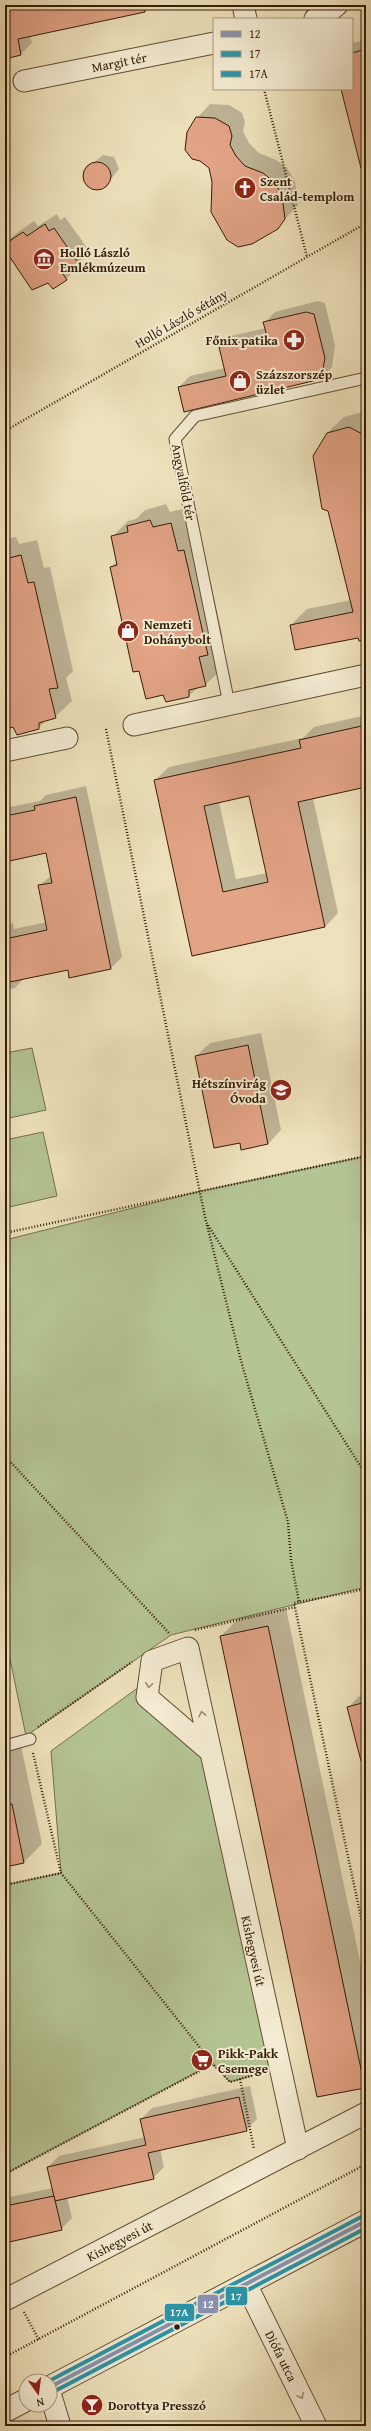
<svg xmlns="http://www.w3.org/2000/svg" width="371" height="2431" font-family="'Gentium Book Plus',serif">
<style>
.green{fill:#b5c493;stroke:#74704c}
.shadow{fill:#0003;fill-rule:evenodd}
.building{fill:#e2a387;stroke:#341c06;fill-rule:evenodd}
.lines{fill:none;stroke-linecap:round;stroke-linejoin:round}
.service-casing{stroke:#624e34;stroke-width:13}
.minor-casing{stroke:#624e34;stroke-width:23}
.tertiary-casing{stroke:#624e34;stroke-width:24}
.path{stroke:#341c06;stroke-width:2.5;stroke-dasharray:1 2;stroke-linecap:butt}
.service{stroke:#f4ecd3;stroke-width:11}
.minor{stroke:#f4ecd3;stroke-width:21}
.tertiary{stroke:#f4ecd3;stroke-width:22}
.bus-1-casing{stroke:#f4ecd3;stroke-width:7}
.bus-2-casing{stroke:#f4ecd3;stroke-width:7}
.bus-3-casing{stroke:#f4ecd3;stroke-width:7}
.bus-1{stroke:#8993b2;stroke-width:4}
.bus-2{stroke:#2b95aa;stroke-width:4}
.bus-3{stroke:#2b95aa;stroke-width:4}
.oneway{stroke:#9e8e77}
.bus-dot{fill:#341c06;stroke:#f4ecd3;stroke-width:1.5}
.labels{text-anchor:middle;stroke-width:4;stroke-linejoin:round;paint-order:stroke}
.street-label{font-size:13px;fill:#341c06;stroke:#f4ecd3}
.poi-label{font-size:13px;font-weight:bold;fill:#341c06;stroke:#f4ecd3;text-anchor:start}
.line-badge{stroke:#f4ecd3;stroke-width:1.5}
.badge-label{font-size:11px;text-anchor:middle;font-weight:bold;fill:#fff}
</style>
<rect width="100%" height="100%" fill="#eee2bc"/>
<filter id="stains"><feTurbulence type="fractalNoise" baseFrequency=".005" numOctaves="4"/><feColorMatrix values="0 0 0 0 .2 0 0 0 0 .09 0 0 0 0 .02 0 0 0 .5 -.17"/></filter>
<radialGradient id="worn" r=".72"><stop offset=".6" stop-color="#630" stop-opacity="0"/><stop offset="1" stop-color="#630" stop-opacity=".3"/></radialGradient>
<g class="green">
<path d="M32 1048 46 1110 5 1119V1053Z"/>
<path d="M43 1132 57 1196 5 1208V1140Z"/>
<path d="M366 1156V1587L171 1635 26 1736 5 1635V1240L201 1191Z"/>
<path d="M150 1679 147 1697 211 1752 279 2068 230 2082 212 2064 5 2174V1885L61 1873 51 1751Z"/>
</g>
<g class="shadow">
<path d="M5 5H171L30 35 32 43 21 54 5 58Z"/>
<path d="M366 40V179H364L342 89H352V43Z"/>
<path d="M210 104 229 105 242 113 245 122 243 131 249 143 259 153 276 160 287 168 295 181 298 205 277 228 213 182 197 118Z"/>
<path d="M103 155 114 157 119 169 107 184 95 188 88 184 84 176 87 168Z"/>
<path d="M57 214 60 220 65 217 90 252 75 265 77 268 66 279 5 248V244L14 235 34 221 38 226Z"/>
<path d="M318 301 325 303 335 346 332 367 321 378 179 387 190 376 225 368 220 347 231 336 266 328 264 323 275 312Z"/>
<path d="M366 411V634L291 625 307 609 351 600 329 510 327 433 344 417Z"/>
<path d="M166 504 170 512 187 508 200 535 223 638 216 645 222 669 205 685 198 687 189 696 111 567 117 561 112 537 128 521 136 519 145 510Z"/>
<path d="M16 537 19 544 37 540 44 568 50 567 73 671 66 678 72 701 55 717 47 719 39 728 14 726 5 728V539Z"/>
<path d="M366 715V786L313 798 338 913 325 927 193 955 155 780 169 767 303 738 314 727ZM250 795 267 873 236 879 219 802Z"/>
<path d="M86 786 122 957 111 968 70 976 69 969 24 978 15 988 5 990V925L13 923 14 929 47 922 39 886 52 875 47 852 5 861V808L40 801 46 795Z"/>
<path d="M261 1033 281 1130 268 1144 241 1141 196 1056 210 1043Z"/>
<path d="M286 1608 366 1990 364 2087 221 1636 239 1618Z"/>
<path d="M366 1693V1755L348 1708 361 1694Z"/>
<path d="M21 1746 42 1844 24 1862 5 1866V1749Z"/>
<path d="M250 2086 257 2119 246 2130 160 2149 164 2167 153 2178 67 2197 72 2218 61 2229 5 2242V2198L53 2188 48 2167 59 2156 145 2137 141 2119 152 2108Z"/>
</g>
<g class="building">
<path d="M5 5H144L145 12 18 39 21 55 5 59Z"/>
<path d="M366 49V168H361L341 89H352V53Z"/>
<path d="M196 117 215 118 229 126 232 136 230 145 236 156 245 166 263 173 274 182 282 195 285 219 278 229 252 244 238 247 227 240 211 212 212 182 209 168 200 161 192 159 185 150 187 132Z"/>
<circle cx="97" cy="176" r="14"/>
<path d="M45 224 49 231 54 228 79 264 63 274 67 280 53 289 48 283 32 290 5 250V244L23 232 27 236Z"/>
<path d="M306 312 314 314 325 358 321 379 184 412 178 387 226 376 219 347 267 336 263 322Z"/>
<path d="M349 427 366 436V640L359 641 358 638 295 650 290 625 353 612 328 511 322 509 313 456 327 433Z"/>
<path d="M150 520 153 527 171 523 178 551 184 550 208 655 199 657 206 686 189 690V697L166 702 163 695 146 699 139 671 133 672 110 567 117 565 111 536 128 532 127 526Z"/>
<path d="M21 555 28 583 34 582 58 688 49 689 56 718 39 723V729L17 735 13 727 5 729V559Z"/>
<path d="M366 725V787L298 802 325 927 192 956 154 780 301 748 299 740ZM249 796 268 882 223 892 204 806Z"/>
<path d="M76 797 111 969 69 978 68 970 5 983V939L47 930 38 885 52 883 46 853 5 862V816L35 810 34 806Z"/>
<path d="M248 1045 268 1144 241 1150 240 1143 214 1148 195 1056Z"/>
<path d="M268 1626 365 2088 317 2097 220 1636Z"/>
<path d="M366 1702V1760L361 1761 347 1707Z"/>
<path d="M12 1804 24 1863 10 1866 8 1861H5V1805Z"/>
<path d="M239 2097 247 2131 148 2153 154 2179 55 2201 47 2167 146 2145 140 2119Z"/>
<path d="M54 2196 62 2230 5 2243V2206Z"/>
</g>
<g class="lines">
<g class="service-casing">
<g id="service">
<path d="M229 704 175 439 195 416 366 378"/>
<path d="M5 1746 30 1739"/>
</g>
</g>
<g class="minor-casing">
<g id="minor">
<path d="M243 5 246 19"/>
<path d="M315 19 325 15 337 5"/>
<path id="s1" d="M24 81 214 43"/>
<path d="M134 725 366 675"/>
<path d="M5 751 67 738"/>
<path id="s2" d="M211 1752 147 1697 152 1661 188 1648C224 1815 260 1982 298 2149"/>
<path id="s3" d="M247 2286 316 2426"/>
<path id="s4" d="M5 2300 366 2113"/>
<path d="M50 2393 60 2426"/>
</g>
</g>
<g class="tertiary-casing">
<g id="tertiary">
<path d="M50 2387 366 2221"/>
<path d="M5 2411 26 2400"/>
</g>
</g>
<g class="path">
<path d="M264 89 307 257"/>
<path d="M5 431 366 223"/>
<path d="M106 729 206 1222 366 1475"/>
<path d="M207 1225 241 1361 288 1522 291 1560 299 1602"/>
<path d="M5 1233 366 1156"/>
<path d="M5 1456 169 1633"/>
<path d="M366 1589 294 1603 366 1941"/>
<path d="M195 1630 295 1607"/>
<path d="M38 1727 132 1662"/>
<path d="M33 1753 61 1873"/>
<path d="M5 1885 61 1873 213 2064 230 2082 261 2073"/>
<path d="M240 2079 254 2149"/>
<path d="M5 2174 213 2064"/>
<path d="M24 2312 39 2340"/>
<path d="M5 2357 366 2164"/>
</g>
<use href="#service" class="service"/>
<use href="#minor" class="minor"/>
<use href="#tertiary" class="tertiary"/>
<g class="bus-1-casing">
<path id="bus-1" d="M50 2387 366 2221"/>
</g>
<g class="bus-2-casing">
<path id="bus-2" d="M53 2392 366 2228"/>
</g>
<g class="bus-3-casing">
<path id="bus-3" d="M49 2381 363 2216"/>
</g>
<use href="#bus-1" class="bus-1"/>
<use href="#bus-2" class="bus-2"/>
<use href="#bus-3" class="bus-3"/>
</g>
<defs><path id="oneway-chevron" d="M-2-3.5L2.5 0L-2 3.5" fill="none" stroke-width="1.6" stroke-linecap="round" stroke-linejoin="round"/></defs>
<g class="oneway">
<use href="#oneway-chevron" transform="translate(149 1685) rotate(98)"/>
<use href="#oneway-chevron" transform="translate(202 1714) rotate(-102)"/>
<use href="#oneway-chevron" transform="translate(301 2396) rotate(64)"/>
</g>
<defs>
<g id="church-disc" transform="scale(1.15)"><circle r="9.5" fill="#8f2418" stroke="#f4ecd3"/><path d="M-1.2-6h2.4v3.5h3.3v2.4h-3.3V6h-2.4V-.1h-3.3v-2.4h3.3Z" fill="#fff"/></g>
<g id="museum-disc" transform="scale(1.15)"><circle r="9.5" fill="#8f2418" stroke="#f4ecd3"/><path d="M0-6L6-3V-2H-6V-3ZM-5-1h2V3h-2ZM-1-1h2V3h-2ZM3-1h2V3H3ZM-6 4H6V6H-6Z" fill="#fff"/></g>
<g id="pharmacy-disc" transform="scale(1.15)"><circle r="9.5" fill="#8f2418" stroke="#f4ecd3"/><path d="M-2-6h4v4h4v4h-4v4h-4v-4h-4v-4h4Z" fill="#fff"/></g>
<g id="shop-disc" transform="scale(1.15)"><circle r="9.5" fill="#8f2418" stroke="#f4ecd3"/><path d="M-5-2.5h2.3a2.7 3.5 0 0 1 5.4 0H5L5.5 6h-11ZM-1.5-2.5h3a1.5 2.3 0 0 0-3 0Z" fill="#fff"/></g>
<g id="school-disc" transform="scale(1.15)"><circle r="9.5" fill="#8f2418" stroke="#f4ecd3"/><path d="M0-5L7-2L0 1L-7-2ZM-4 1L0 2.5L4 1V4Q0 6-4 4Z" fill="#fff"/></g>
<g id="supermarket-disc" transform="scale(1.15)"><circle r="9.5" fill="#8f2418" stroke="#f4ecd3"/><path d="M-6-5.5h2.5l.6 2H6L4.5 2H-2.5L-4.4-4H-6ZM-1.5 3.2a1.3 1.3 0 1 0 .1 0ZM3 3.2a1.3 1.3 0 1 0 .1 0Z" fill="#fff"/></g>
<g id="bar-disc" transform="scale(1.15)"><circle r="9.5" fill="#8f2418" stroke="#f4ecd3"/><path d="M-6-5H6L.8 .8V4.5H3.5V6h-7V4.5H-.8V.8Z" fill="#fff"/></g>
</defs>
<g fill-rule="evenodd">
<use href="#church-disc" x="245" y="188"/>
<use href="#museum-disc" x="44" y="259"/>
<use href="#pharmacy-disc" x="294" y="340"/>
<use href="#shop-disc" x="240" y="381"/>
<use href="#shop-disc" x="128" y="631"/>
<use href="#school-disc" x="281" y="1090"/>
<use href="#supermarket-disc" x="202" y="2060"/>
<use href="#bar-disc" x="92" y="2405"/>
</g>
<circle class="bus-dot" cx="177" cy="2327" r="3.5"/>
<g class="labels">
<g class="street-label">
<text dy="5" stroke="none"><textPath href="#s1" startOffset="97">Margit tér</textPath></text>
<text transform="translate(181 318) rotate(-30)" y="5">Holló László sétány</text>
<text transform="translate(184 482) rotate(79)" y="5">Angyalföld tér</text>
<text dy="5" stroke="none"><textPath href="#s2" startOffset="469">Kishegyesi út</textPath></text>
<text dy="5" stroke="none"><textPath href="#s4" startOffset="129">Kishegyesi út</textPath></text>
<text dy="5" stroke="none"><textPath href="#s3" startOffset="78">Diófa utca</textPath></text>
</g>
<g class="poi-label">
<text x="260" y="186">Szent<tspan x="260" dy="15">Család-templom</tspan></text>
<text x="60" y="257">Holló László<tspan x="60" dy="15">Emlékmúzeum</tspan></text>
<text x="278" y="345" text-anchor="end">Főnix patika</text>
<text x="256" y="379">Százszorszép<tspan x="256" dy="15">üzlet</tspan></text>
<text x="144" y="629">Nemzeti<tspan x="144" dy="15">Dohánybolt</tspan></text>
<text x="266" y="1088" text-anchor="end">Hétszínvirág<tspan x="266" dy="15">Óvoda</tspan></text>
<text x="218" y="2058">Pikk-Pakk<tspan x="218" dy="15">Csemege</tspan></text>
<text x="108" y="2410">Dorottya Presszó</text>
</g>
</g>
<g class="line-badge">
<rect x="225" y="2286" width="23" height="20" rx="4" fill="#2b95aa"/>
<rect x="197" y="2294" width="22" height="20" rx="4" fill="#8993b2"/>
<rect x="164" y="2303" width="31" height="19" rx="4" fill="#2b95aa"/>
</g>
<g class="badge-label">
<text x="236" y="2300">17</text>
<text x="208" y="2308">12</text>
<text x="179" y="2316">17A</text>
</g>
<rect width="371" height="2431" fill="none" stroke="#eee2bc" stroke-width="20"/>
<rect x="6" y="6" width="359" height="2419" fill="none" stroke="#341c06" stroke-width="2"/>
<rect x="10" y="10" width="351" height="2411" fill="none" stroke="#341c06"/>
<rect x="213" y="18" width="140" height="72" fill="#f4ecd3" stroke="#a79981"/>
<rect x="221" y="31" width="20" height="6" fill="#8993b2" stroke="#a79981"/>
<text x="249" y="38" font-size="12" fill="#341c06">12</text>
<rect x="221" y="51" width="20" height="6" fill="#2b95aa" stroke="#a79981"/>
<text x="249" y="58" font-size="12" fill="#341c06">17</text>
<rect x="221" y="71" width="20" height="6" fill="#2b95aa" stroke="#a79981"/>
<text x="249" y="78" font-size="12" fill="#341c06">17A</text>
<g transform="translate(38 2393) rotate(166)"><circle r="19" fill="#f4ecd3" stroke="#a79981"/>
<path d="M0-3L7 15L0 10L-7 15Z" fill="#8f2418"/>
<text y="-6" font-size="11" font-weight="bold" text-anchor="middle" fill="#341c06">N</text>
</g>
<rect width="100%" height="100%" filter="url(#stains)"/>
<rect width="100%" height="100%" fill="url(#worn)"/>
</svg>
